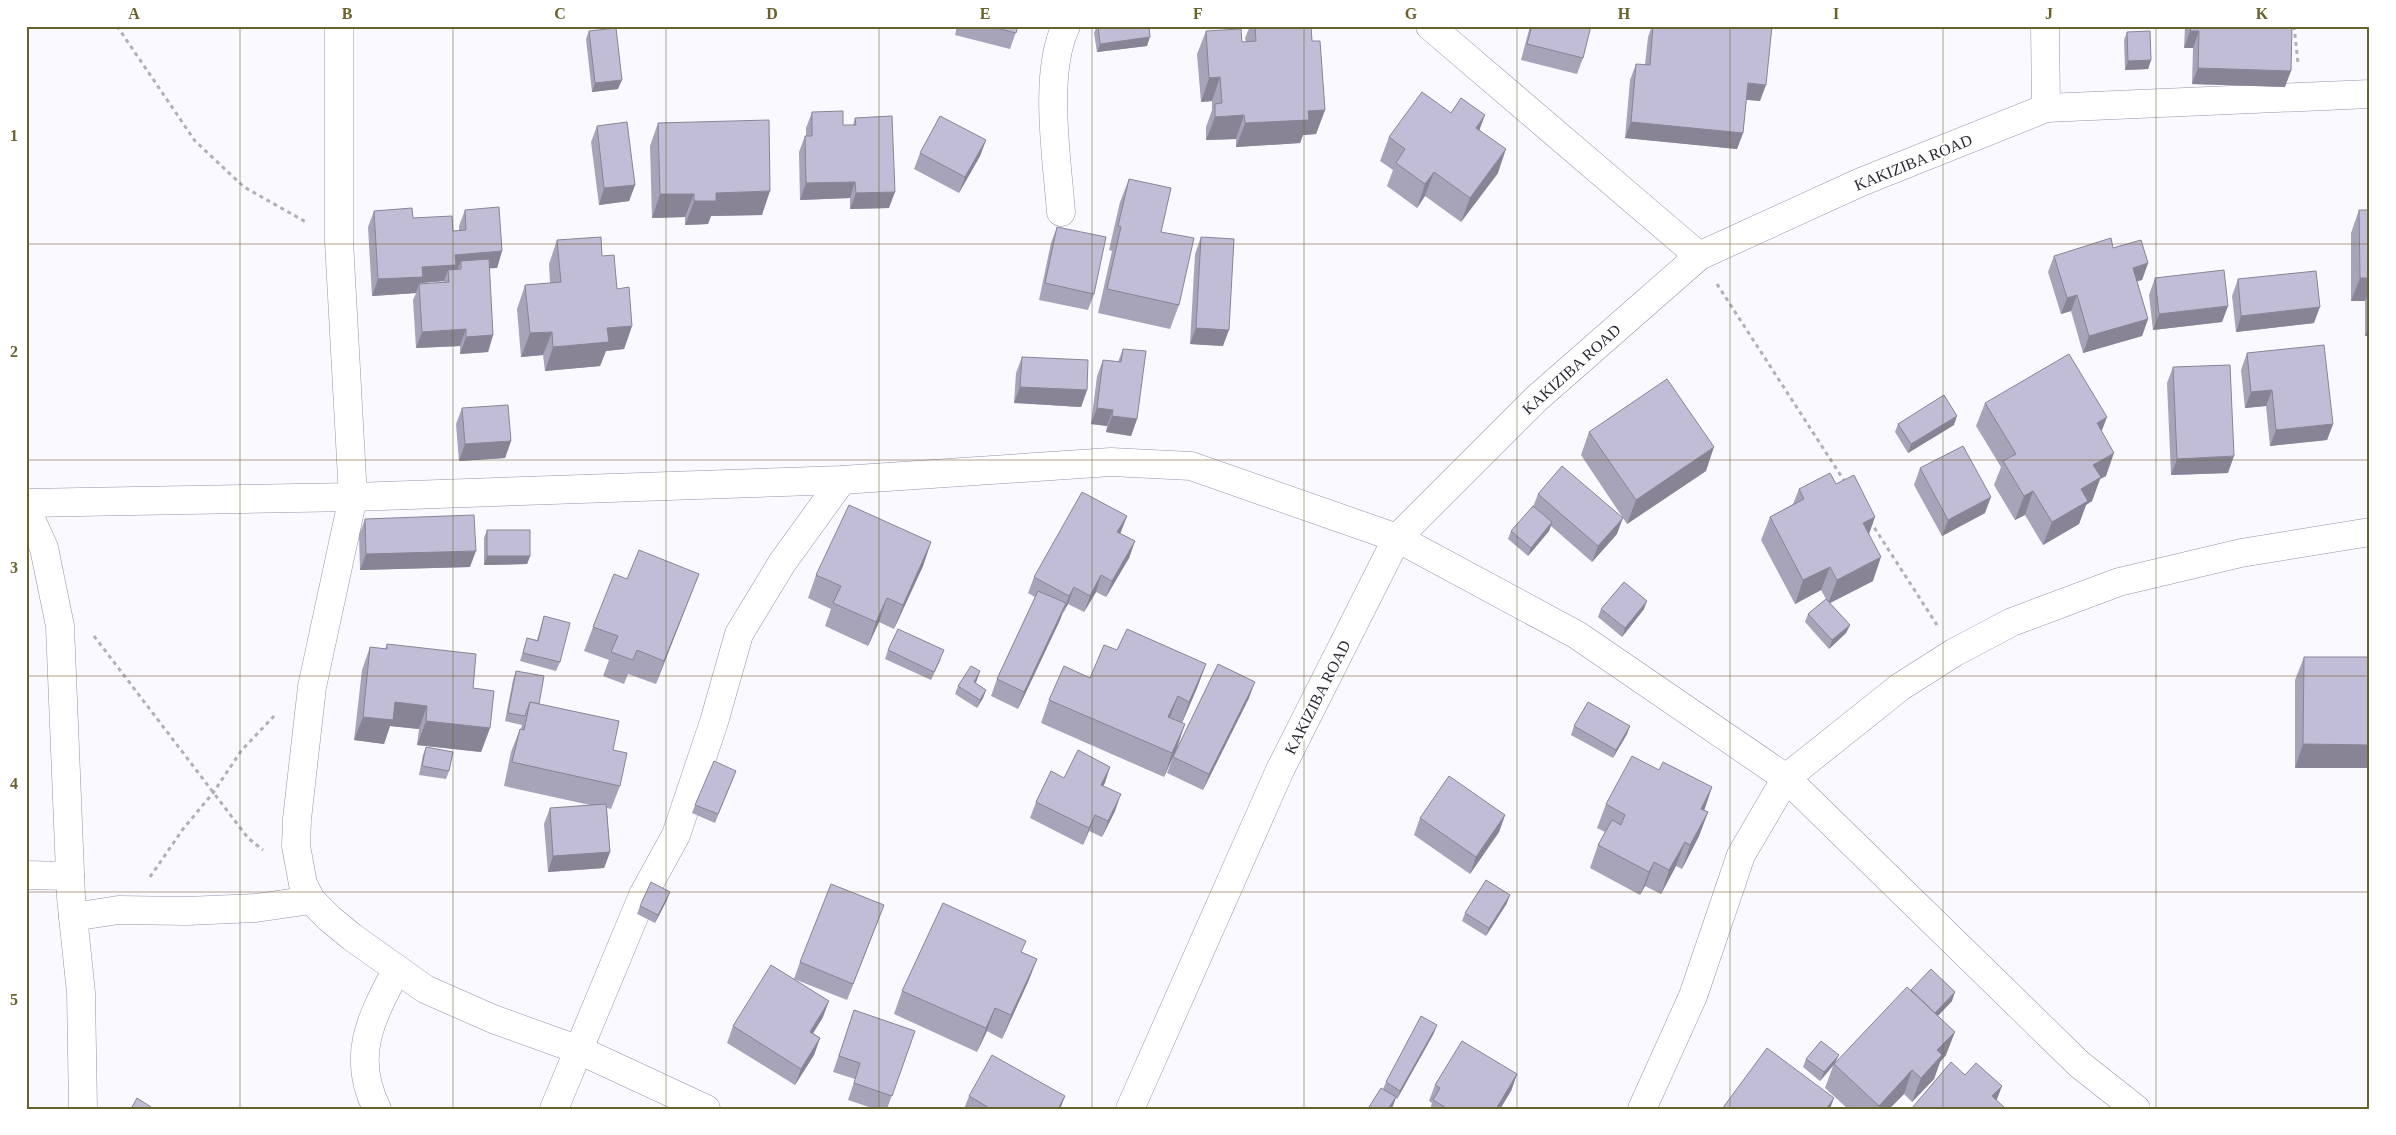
<svg xmlns="http://www.w3.org/2000/svg" width="2396" height="1135" font-family="Georgia,serif">
<style>
.lines{fill:none;stroke-linecap:round;stroke-linejoin:round}
.street-casing{stroke:#9893ab;stroke-width:29}
.path{stroke:#b1b0b7;stroke-width:3;stroke-dasharray:4 4;stroke-linecap:butt}
.street{stroke:#fff;stroke-width:28}
.wall{fill:#a7a3b8;fill-rule:evenodd}
.shaded-wall{fill:#888496}
.building{fill:#c2bdd6;stroke:#888496}
.grid{fill:none;stroke:#69612e;stroke-width:1;stroke-opacity:0.55}
.labels{text-anchor:middle;stroke-width:4;stroke-linejoin:round;paint-order:stroke}
.street-label{font-size:16px;fill:#2b2933;stroke:#fff}
.neatline{fill:none;stroke:#69612e;stroke-width:2}
.grid-label{font-size:16px;text-anchor:middle;font-weight:bold;fill:#69612e}
</style>
<rect width="100%" height="100%" fill="#faf9ff"/>
<g class="lines">
<g class="street-casing">
<g id="street">
<path d="M339 26V241L353 497 312 687 297 819 296 846 303 884 311 900 329 918 352 937 425 989 493 1019 579 1050 706 1109"/>
<path d="M1430 26 1699 256"/>
<path d="M2045 26 2046 108"/>
<path d="M1061 212C1057 159 1043 74 1066 26"/>
<path d="M26 503 353 497 842 480 1111 462 1191 466 1397 538 1577 635 1786 778 2079 1064 2136 1109"/>
<path d="M26 508 44 548 60 626 71 897 81 993 83 1109"/>
<path d="M26 875 70 876"/>
<path d="M73 917 118 910 187 911 256 908 311 900"/>
<path d="M377 1109C350 1055 372 1017 397 969"/>
<path d="M554 1109 643 895 676 835 714 722 739 634 782 563 842 480"/>
<path d="M1130 1109 1280 770 1397 538 1536 399 1699 256 1861 182 2046 108 2370 94"/>
<path d="M1642 1109 1693 996 1741 855 1786 778 1900 687 1955 652 2012 622 2119 582 2241 553 2370 532"/>
</g>
</g>
<g class="path">
<path d="M117 26 195 141 244 187 306 222"/>
<path d="M2294 26 2298 63"/>
<path d="M1717 284 1845 482"/>
<path d="M1870 521 1937 625"/>
<path d="M94 636 248 838 263 850"/>
<path d="M150 877 183 829 213 793 241 751 274 716"/>
</g>
<use href="#street" class="street"/>
</g>
<g class="wall">
<path d="M957 26H1018L1010 49 955 35Z"/>
<path d="M1097 26H1149L1147 46 1097 52 1094 33Z"/>
<path d="M1250 26H1311L1312 41 1325 110 1316 134 1303 135 1300 143 1236 147V139L1206 140V127L1212 110V101L1201 102 1197 54 1206 31 1242 42H1246L1245 38Z"/>
<path d="M1530 26H1591L1583 58 1577 74 1521 60Z"/>
<path d="M1652 26H1772L1760 101 1746 100 1743 133 1737 149 1625 138 1630 80 1636 64 1645 65 1648 37Z"/>
<path d="M2185 26H2292L2285 87 2192 84 2193 48H2184Z"/>
<path d="M589 31 618 89 592 92 586 39Z"/>
<path d="M2127 32 2151 60 2148 69 2125 70 2124 40Z"/>
<path d="M812 112 843 125H853L855 118 889 208 850 209V198L800 200 799 152 805 136H806V128Z"/>
<path d="M1451 113 1480 130 1498 173 1461 222 1425 196 1417 208 1387 186 1393 170 1380 161 1389 137Z"/>
<path d="M658 123 762 215 711 216 708 224 685 225V217L652 218 650 146Z"/>
<path d="M597 126 635 185 629 201 599 205 591 142Z"/>
<path d="M986 140 980 156 959 193 914 169 920 153Z"/>
<path d="M1129 179 1161 232 1179 305 1170 329 1098 313 1112 251 1109 250 1120 202Z"/>
<path d="M465 210 502 251 497 268H489L493 335 488 352 460 354V346L416 348 413 300 416 293 372 296 368 227 374 211 413 218 453 231H459V226ZM444 281 443 282 420 284 421 283Z"/>
<path d="M2359 210H2370V336H2365V301H2351V233Z"/>
<path d="M1057 227 1094 294 1088 310 1039 300 1051 243Z"/>
<path d="M1201 237 1223 346 1190 344 1195 254Z"/>
<path d="M557 240 602 256 632 326 624 349 606 351 600 366 545 371 543 355 521 357 517 309 525 285 550 283 549 264Z"/>
<path d="M2113 248 2148 263 2142 280 2137 281 2148 319 2142 336 2083 353 2071 311 2061 314 2048 272 2054 256Z"/>
<path d="M2155 278 2228 306 2222 322 2153 330 2149 295Z"/>
<path d="M2238 279 2314 323 2236 332 2232 296Z"/>
<path d="M1123 349 1137 419 1131 436 1106 432 1107 426 1091 424 1097 376 1103 360 1118 362Z"/>
<path d="M2247 353 2333 424 2327 440 2270 446 2266 406 2245 408 2241 370Z"/>
<path d="M1022 357 1087 390 1081 407 1014 403 1016 373Z"/>
<path d="M2173 367 2228 473 2171 475 2167 383Z"/>
<path d="M1985 403 2102 431 2106 476 2100 479 2092 501 2086 505 2079 524 2043 545 2025 515 2015 520 1994 485 2001 467 1976 426Z"/>
<path d="M462 408 511 441 505 458 459 461 456 424Z"/>
<path d="M1898 424 1954 425 1908 453 1895 432Z"/>
<path d="M1589 432 1706 471 1627 524 1581 455Z"/>
<path d="M1920 468 1985 513 1942 536 1914 485Z"/>
<path d="M1836 484 1869 534 1873 581 1830 603 1850 625 1846 633 1829 649 1805 622 1808 614 1826 599 1821 590 1795 604 1761 540 1770 517 1793 504 1799 489Z"/>
<path d="M1538 494 1617 534 1592 562 1551 526 1549 531 1528 556 1508 539 1511 531 1533 507Z"/>
<path d="M1127 516 1120 533 1135 541 1129 558 1106 597 1096 592 1084 612 1068 604 1063 613V612L1060 620 1018 709 991 696 997 679 1035 597 1028 593 1034 577Z"/>
<path d="M365 519 470 567 360 570 359 535Z"/>
<path d="M487 530 530 556 527 564 484 565V538Z"/>
<path d="M931 542 923 566 894 629 879 622 868 646 825 626 831 609 808 598 816 575Z"/>
<path d="M699 574 656 684 628 674 624 684 603 676 609 660 584 651 593 627 627 579Z"/>
<path d="M1601 609H1644L1622 637 1598 617Z"/>
<path d="M544 616 560 662 556 671 520 661 527 638 537 640Z"/>
<path d="M387 644 473 688 490 728 481 752 417 745 419 729 390 726 384 744 354 740 362 670 370 647 385 649Z"/>
<path d="M888 650 941 659 931 680 885 659Z"/>
<path d="M1117 650 1206 664 1197 688 1182 723 1177 748 1164 777 1041 723 1049 700 1090 678Z"/>
<path d="M2304 657H2370V768H2295V680Z"/>
<path d="M516 671 539 704 613 750 620 786 611 809 607 808 610 852 604 868 548 872 544 824 550 808 590 805 504 786 511 752 520 729H521L522 725 505 721 513 680Z"/>
<path d="M977 680 976 683 986 690 983 698 977 708 955 694 958 686Z"/>
<path d="M1249 698 1203 790 1167 773 1173 757Z"/>
<path d="M1574 726H1630L1627 734 1613 758 1571 735Z"/>
<path d="M426 747 449 771 446 779 419 775 423 755Z"/>
<path d="M1110 767 1103 786 1115 811 1102 837 1089 831 1083 845 1030 818 1036 802 1064 778Z"/>
<path d="M1659 770 1712 787 1704 810 1708 812 1699 836 1682 869 1676 866 1661 894 1645 886 1640 895 1590 868 1598 845 1605 832 1597 828 1606 804Z"/>
<path d="M733 779 715 823 692 813 695 805Z"/>
<path d="M1505 815 1499 832 1470 874 1414 835 1420 818Z"/>
<path d="M667 900 655 923 637 914 640 906Z"/>
<path d="M1507 903 1486 936 1462 921 1465 913Z"/>
<path d="M878 921 847 1000 794 979 800 962Z"/>
<path d="M1022 952 1037 959 1028 982 1002 1039 987 1031 977 1052 894 1014 902 991Z"/>
<path d="M1911 990 1952 1001 1938 1016 1946 1055 1940 1062 1934 1079 1912 1102 1904 1094 1889 1109H1848L1825 1088 1833 1066 1820 1081 1803 1067 1806 1059 1836 1062Z"/>
<path d="M854 1010 915 1031 887 1109H875L848 1100 855 1079 833 1072Z"/>
<path d="M823 1017 813 1033 820 1038 814 1055 795 1085 727 1043 733 1026Z"/>
<path d="M1434 1033 1397 1099 1396 1098 1391 1109H1368L1383 1089 1386 1082Z"/>
<path d="M1517 1074 1511 1091 1500 1109H1430L1432 1103 1429 1101 1435 1085Z"/>
<path d="M969 1096H1065L1060 1109H964Z"/>
</g>
<g class="shaded-wall">
<path d="M2190 31H2199L2193 48H2184Z"/>
<path d="M1150 37 1147 46 1097 52 1100 44Z"/>
<path d="M2151 60 2148 69 2125 70 2128 61Z"/>
<path d="M2198 68 2291 71 2285 87 2192 84Z"/>
<path d="M1220 77 1212 101 1201 102 1209 78Z"/>
<path d="M622 80 618 89 592 92 595 83Z"/>
<path d="M1748 83 1766 85 1760 101 1742 99Z"/>
<path d="M1325 110 1316 134 1303 135 1300 143 1236 147 1245 123 1308 111Z"/>
<path d="M1244 115 1236 139 1206 140 1215 117Z"/>
<path d="M1485 115 1476 139V128Z"/>
<path d="M1631 122 1743 133 1737 149 1625 138Z"/>
<path d="M986 140 980 156 959 193 965 177Z"/>
<path d="M1506 149 1498 173 1461 222 1470 198Z"/>
<path d="M1434 172 1425 196 1417 208 1425 184Z"/>
<path d="M855 182 850 198 800 200 806 183Z"/>
<path d="M635 185 629 201 599 205 604 188Z"/>
<path d="M770 191 762 215 711 216 708 224 685 225 694 201 716 193Z"/>
<path d="M895 192 889 208 850 209 856 193Z"/>
<path d="M660 194H694L685 217 652 218Z"/>
<path d="M502 251 497 268 461 270V261L457 270H448L444 281 421 283 419 287V284L416 293 372 296 378 279 422 267 455 255Z"/>
<path d="M2148 263 2142 280 2127 284 2133 268Z"/>
<path d="M2360 278H2370V289L2365 301H2351Z"/>
<path d="M2077 295 2071 311 2061 314 2067 298Z"/>
<path d="M2228 306 2222 322 2153 330 2159 314Z"/>
<path d="M2320 307 2314 323 2236 332 2241 316Z"/>
<path d="M2148 319 2142 336 2083 353 2089 336Z"/>
<path d="M2370 324V336H2365Z"/>
<path d="M632 326 624 349 606 351 600 366 545 371 553 347 607 328Z"/>
<path d="M1196 328 1229 330 1223 346 1190 344Z"/>
<path d="M466 329 460 346 416 348 422 332Z"/>
<path d="M552 332 543 355 521 357 530 333Z"/>
<path d="M493 335 488 352 460 354 466 337Z"/>
<path d="M1020 387 1087 390 1081 407 1014 403Z"/>
<path d="M2272 390 2266 406 2245 408 2251 392Z"/>
<path d="M1097 408 1113 410 1107 426 1091 424Z"/>
<path d="M1112 416 1137 419 1131 436 1106 432Z"/>
<path d="M1957 416 1954 425 1908 453 1911 444Z"/>
<path d="M2107 417 2098 441 2097 423Z"/>
<path d="M2333 424 2327 440 2270 446 2276 430Z"/>
<path d="M511 441 505 458 459 461 465 444Z"/>
<path d="M1714 447 1706 471 1627 524 1636 500Z"/>
<path d="M2114 453 2106 476 2100 479 2092 501 2086 505 2079 524 2043 545 2052 522 2081 489 2093 465Z"/>
<path d="M2234 456 2228 473 2171 475 2177 459Z"/>
<path d="M2033 491 2025 515 2015 520 2024 496Z"/>
<path d="M1991 497 1985 513 1942 536 1948 520Z"/>
<path d="M1127 516 1121 532 1111 548 1117 532Z"/>
<path d="M1875 517 1867 540 1863 523Z"/>
<path d="M1623 518 1617 534 1592 562 1598 546Z"/>
<path d="M1552 522 1549 531 1528 556 1531 548Z"/>
<path d="M1135 541 1129 558 1106 597 1112 581Z"/>
<path d="M931 542 923 566 894 629 903 605Z"/>
<path d="M476 551 470 567 360 570 366 554Z"/>
<path d="M487 556H530L527 564 484 565Z"/>
<path d="M1881 557 1873 581 1828 604 1837 580Z"/>
<path d="M1830 567 1821 590 1795 604 1803 580Z"/>
<path d="M699 574 690 597 656 684 664 661Z"/>
<path d="M1101 575 1096 592 1084 612 1090 596Z"/>
<path d="M1074 587 1068 604 1063 613 1069 596Z"/>
<path d="M887 598 879 622 868 646 876 622Z"/>
<path d="M1647 601 1644 609 1622 637 1625 628Z"/>
<path d="M1066 603 1060 620 1018 709 1024 692Z"/>
<path d="M1850 625 1846 633 1829 649 1832 640Z"/>
<path d="M1206 664 1197 688 1181 725 1189 702Z"/>
<path d="M980 671 977 680 971 690 974 682Z"/>
<path d="M1255 682 1249 698 1203 790 1209 774Z"/>
<path d="M986 690 983 698 977 708 980 700Z"/>
<path d="M1178 696 1169 720 1168 717Z"/>
<path d="M395 702 427 706 419 729 390 726 384 744 354 740 363 717Z"/>
<path d="M426 721 490 728 481 752 417 745Z"/>
<path d="M1185 724 1177 748 1164 777 1172 753Z"/>
<path d="M1630 726 1627 734 1613 758 1616 750Z"/>
<path d="M2303 744 2370 745V768H2295Z"/>
<path d="M1110 767 1105 783 1095 801 1101 785Z"/>
<path d="M1712 787 1704 811 1701 809Z"/>
<path d="M1121 794 1115 811 1102 837 1108 821Z"/>
<path d="M1708 812 1699 836 1682 869 1690 845Z"/>
<path d="M1095 815 1089 831 1083 845 1089 828Z"/>
<path d="M1505 815 1499 832 1470 874 1476 857Z"/>
<path d="M1685 842 1676 866 1661 894 1669 870Z"/>
<path d="M610 852 604 868 548 872 553 856Z"/>
<path d="M1654 862 1645 886 1640 895 1649 872Z"/>
<path d="M670 892 667 900 655 923 658 915Z"/>
<path d="M1510 895 1507 903 1486 936 1489 928Z"/>
<path d="M884 905 878 921 847 1000 853 984Z"/>
<path d="M1037 959 1028 982 1002 1039 1011 1015Z"/>
<path d="M1955 992 1952 1001 1926 1028 1929 1020Z"/>
<path d="M829 1001 823 1017 804 1048 810 1032Z"/>
<path d="M995 1008 987 1031 977 1052 986 1028Z"/>
<path d="M1437 1025 1434 1033 1397 1099 1400 1091Z"/>
<path d="M1955 1032 1946 1055 1940 1062 1934 1079 1912 1102 1921 1078 1937 1050Z"/>
<path d="M820 1038 814 1055 795 1085 801 1069Z"/>
<path d="M1839 1055 1835 1063 1834 1064 1820 1081 1824 1072Z"/>
<path d="M1912 1070 1904 1094 1889 1109H1878L1879 1106Z"/>
<path d="M1517 1074 1511 1091 1500 1109H1496Z"/>
<path d="M2002 1086 1996 1102 1992 1096Z"/>
<path d="M1065 1096 1060 1109H1058Z"/>
<path d="M1396 1097 1393 1106 1391 1109H1388Z"/>
<path d="M1834 1098 1830 1109H1826Z"/>
</g>
<g class="building">
<path d="M989 26H1018L1016 33Z"/>
<path d="M1098 26H1149L1150 37 1100 44Z"/>
<path d="M1255 26H1311L1312 41H1320L1325 110 1308 111 1309 120 1245 123 1244 115 1215 117V104L1222 103 1220 77 1209 78 1206 31 1241 29 1242 42 1256 41Z"/>
<path d="M1532 26H1591L1583 58 1527 44Z"/>
<path d="M1653 26H1772L1766 85 1748 83 1743 133 1631 122 1636 64 1650 65Z"/>
<path d="M2191 26H2292L2291 71 2198 68 2199 31H2190Z"/>
<path d="M616 28 622 80 595 83 589 31Z"/>
<path d="M2150 31 2151 60 2128 61 2127 32Z"/>
<path d="M1422 92 1451 113 1461 98 1485 115 1476 128 1506 149 1470 198 1434 172 1425 184 1396 163 1405 149 1389 137Z"/>
<path d="M843 111V125H856L855 118 892 116 895 192 856 193 855 182 806 183 805 136H812V112Z"/>
<path d="M940 116 986 140 965 177 920 153Z"/>
<path d="M769 120 770 191 716 193V201H694V194H660L658 123Z"/>
<path d="M627 122 635 185 604 188 597 126Z"/>
<path d="M1129 179 1171 188 1161 232 1194 238 1179 305 1107 289 1121 227 1118 226Z"/>
<path d="M499 207 502 251 455 255 456 265 422 267 423 277 378 279 374 211 412 208 413 218 452 216 453 231 466 230 465 210Z"/>
<path d="M2359 210H2370V278H2360Z"/>
<path d="M1057 227 1106 237 1094 294 1045 283Z"/>
<path d="M601 237 602 256 614 255 617 289 629 287 632 326 607 328 609 342 553 347 552 332 530 333 525 285 561 282 557 240Z"/>
<path d="M1201 237 1234 239 1229 330 1196 328Z"/>
<path d="M2111 238 2113 248 2141 240 2148 263 2133 268 2148 319 2089 336 2077 295 2067 298 2054 256Z"/>
<path d="M489 259 493 335 466 337V329L422 332 419 284 449 282 448 270 461 269V261Z"/>
<path d="M2224 270 2228 306 2159 314 2155 278Z"/>
<path d="M2316 271 2320 307 2241 316 2238 279Z"/>
<path d="M2324 345 2333 424 2276 430 2272 390 2251 392 2247 353Z"/>
<path d="M1123 349 1146 351 1137 419 1112 416 1113 410 1097 408 1103 360 1121 362Z"/>
<path d="M2069 354 2107 417 2097 423 2114 453 2093 465 2101 477 2081 489 2088 501 2052 522 2033 491 2024 496 2003 461 2016 454 1985 403Z"/>
<path d="M1022 357 1088 360 1087 390 1020 387Z"/>
<path d="M2230 365 2234 456 2177 459 2173 367Z"/>
<path d="M1667 379 1714 447 1636 500 1589 432Z"/>
<path d="M1944 395 1957 416 1911 444 1898 424Z"/>
<path d="M508 405 511 441 465 444 462 408Z"/>
<path d="M1963 446 1991 497 1948 520 1920 468Z"/>
<path d="M1562 466 1623 518 1598 546 1538 494Z"/>
<path d="M1830 473 1836 484 1854 475 1875 517 1863 523 1881 557 1837 580 1830 567 1803 580 1770 517 1804 499 1799 489Z"/>
<path d="M1082 492 1127 516 1117 532 1135 541 1112 581 1101 575 1090 596 1074 587 1069 596 1034 577Z"/>
<path d="M849 505 931 542 903 605 887 598 876 622 833 603 841 586 816 575Z"/>
<path d="M1533 506 1552 522 1531 548 1511 531Z"/>
<path d="M474 515 476 551 366 554 365 519Z"/>
<rect x="487" y="530" width="43" height="26"/>
<path d="M639 550 699 574 664 661 637 650 633 660 611 652 618 636 593 627 614 574 627 579Z"/>
<path d="M1624 582 1647 601 1625 628 1601 609Z"/>
<path d="M1038 591 1066 603 1024 692 997 679Z"/>
<path d="M1826 599 1850 625 1832 640 1808 614Z"/>
<path d="M544 616 570 623 560 662 523 653 527 638 538 641Z"/>
<path d="M898 629 944 650 934 672 888 650Z"/>
<path d="M1127 629 1206 664 1189 702 1178 696 1168 717 1185 724 1172 753 1049 700 1064 666 1090 678 1104 645 1117 650Z"/>
<path d="M387 644 476 654 473 688 494 691 490 728 426 721 427 706 395 702 393 720 363 717 370 647 387 649Z"/>
<path d="M2304 657H2370V745L2303 744Z"/>
<path d="M1218 664 1255 682 1209 774 1173 757Z"/>
<path d="M971 666 980 671 974 682 986 690 980 700 958 686Z"/>
<path d="M516 671 544 676 539 704 530 702 525 716 508 713Z"/>
<path d="M530 702 619 721 613 750 627 753 620 786 512 762 520 729 524 730Z"/>
<path d="M1588 702 1630 726 1616 750 1574 726Z"/>
<path d="M426 747 453 752 449 771 422 766Z"/>
<path d="M1078 750 1110 767 1101 785 1121 794 1108 821 1095 815 1089 828 1036 802 1051 771 1064 778Z"/>
<path d="M1632 756 1659 770 1663 762 1712 787 1701 809 1708 812 1690 845 1685 842 1669 870 1654 862 1649 872 1598 845 1612 820 1621 825 1625 815 1606 804Z"/>
<path d="M714 761 736 771 718 814 695 805Z"/>
<path d="M1449 776 1505 815 1476 857 1420 818Z"/>
<path d="M606 804 610 852 553 856 550 808Z"/>
<path d="M1486 880 1510 895 1489 928 1465 913Z"/>
<path d="M651 882 670 892 658 915 640 906Z"/>
<path d="M831 884 884 905 853 984 800 962Z"/>
<path d="M943 903 1026 941 1021 952 1037 959 1011 1015 995 1008 986 1028 902 991Z"/>
<path d="M771 965 829 1001 810 1032 820 1038 801 1069 733 1026Z"/>
<path d="M1931 969 1955 992 1935 1013 1911 990Z"/>
<path d="M1907 987 1955 1032 1937 1050 1942 1055 1921 1078 1912 1070 1879 1106 1834 1064Z"/>
<path d="M854 1010 915 1031 892 1096 854 1083 860 1063 839 1056Z"/>
<path d="M1421 1016 1437 1025 1400 1091 1386 1082Z"/>
<path d="M1462 1041 1517 1074 1496 1109H1448L1433 1100 1440 1088 1435 1085Z"/>
<path d="M1821 1041 1839 1055 1824 1072 1806 1059Z"/>
<path d="M1767 1048 1834 1098 1826 1109H1722Z"/>
<path d="M992 1055 1065 1096 1058 1109H991L969 1096Z"/>
<path d="M1951 1062 1965 1075 1976 1063 2002 1086 1992 1096 2005 1108 1913 1109 1912 1108Z"/>
<path d="M1381 1088 1396 1097 1388 1109H1371L1369 1107Z"/>
<path d="M137 1098 154 1109H131Z"/>
</g>
<path class="grid" d="M240 26V1109M453 26V1109M666 26V1109M879 26V1109M1092 26V1109M1304 26V1109M1517 26V1109M1730 26V1109M1943 26V1109M2156 26V1109M26 244H2370M26 460H2370M26 676H2370M26 892H2370"/>
<g class="labels">
<g class="street-label">
<text transform="translate(1913 162) rotate(-22)" y="6">KAKIZIBA ROAD</text>
<text transform="translate(1571 369) rotate(-42)" y="6">KAKIZIBA ROAD</text>
<text transform="translate(1317 697) rotate(-63)" y="6">KAKIZIBA ROAD</text>
</g>
</g>
<rect width="2396" height="1135" fill="none" stroke="#ffffff" stroke-width="55"/>
<rect x="28" y="28" width="2340" height="1080" class="neatline"/>
<g class="grid-label">
<text x="134" y="19">A</text>
<text x="347" y="19">B</text>
<text x="560" y="19">C</text>
<text x="772" y="19">D</text>
<text x="985" y="19">E</text>
<text x="1198" y="19">F</text>
<text x="1411" y="19">G</text>
<text x="1624" y="19">H</text>
<text x="1836" y="19">I</text>
<text x="2049" y="19">J</text>
<text x="2262" y="19">K</text>
<text x="14" y="141">1</text>
<text x="14" y="357">2</text>
<text x="14" y="573">3</text>
<text x="14" y="789">4</text>
<text x="14" y="1005">5</text>
</g>
</svg>
